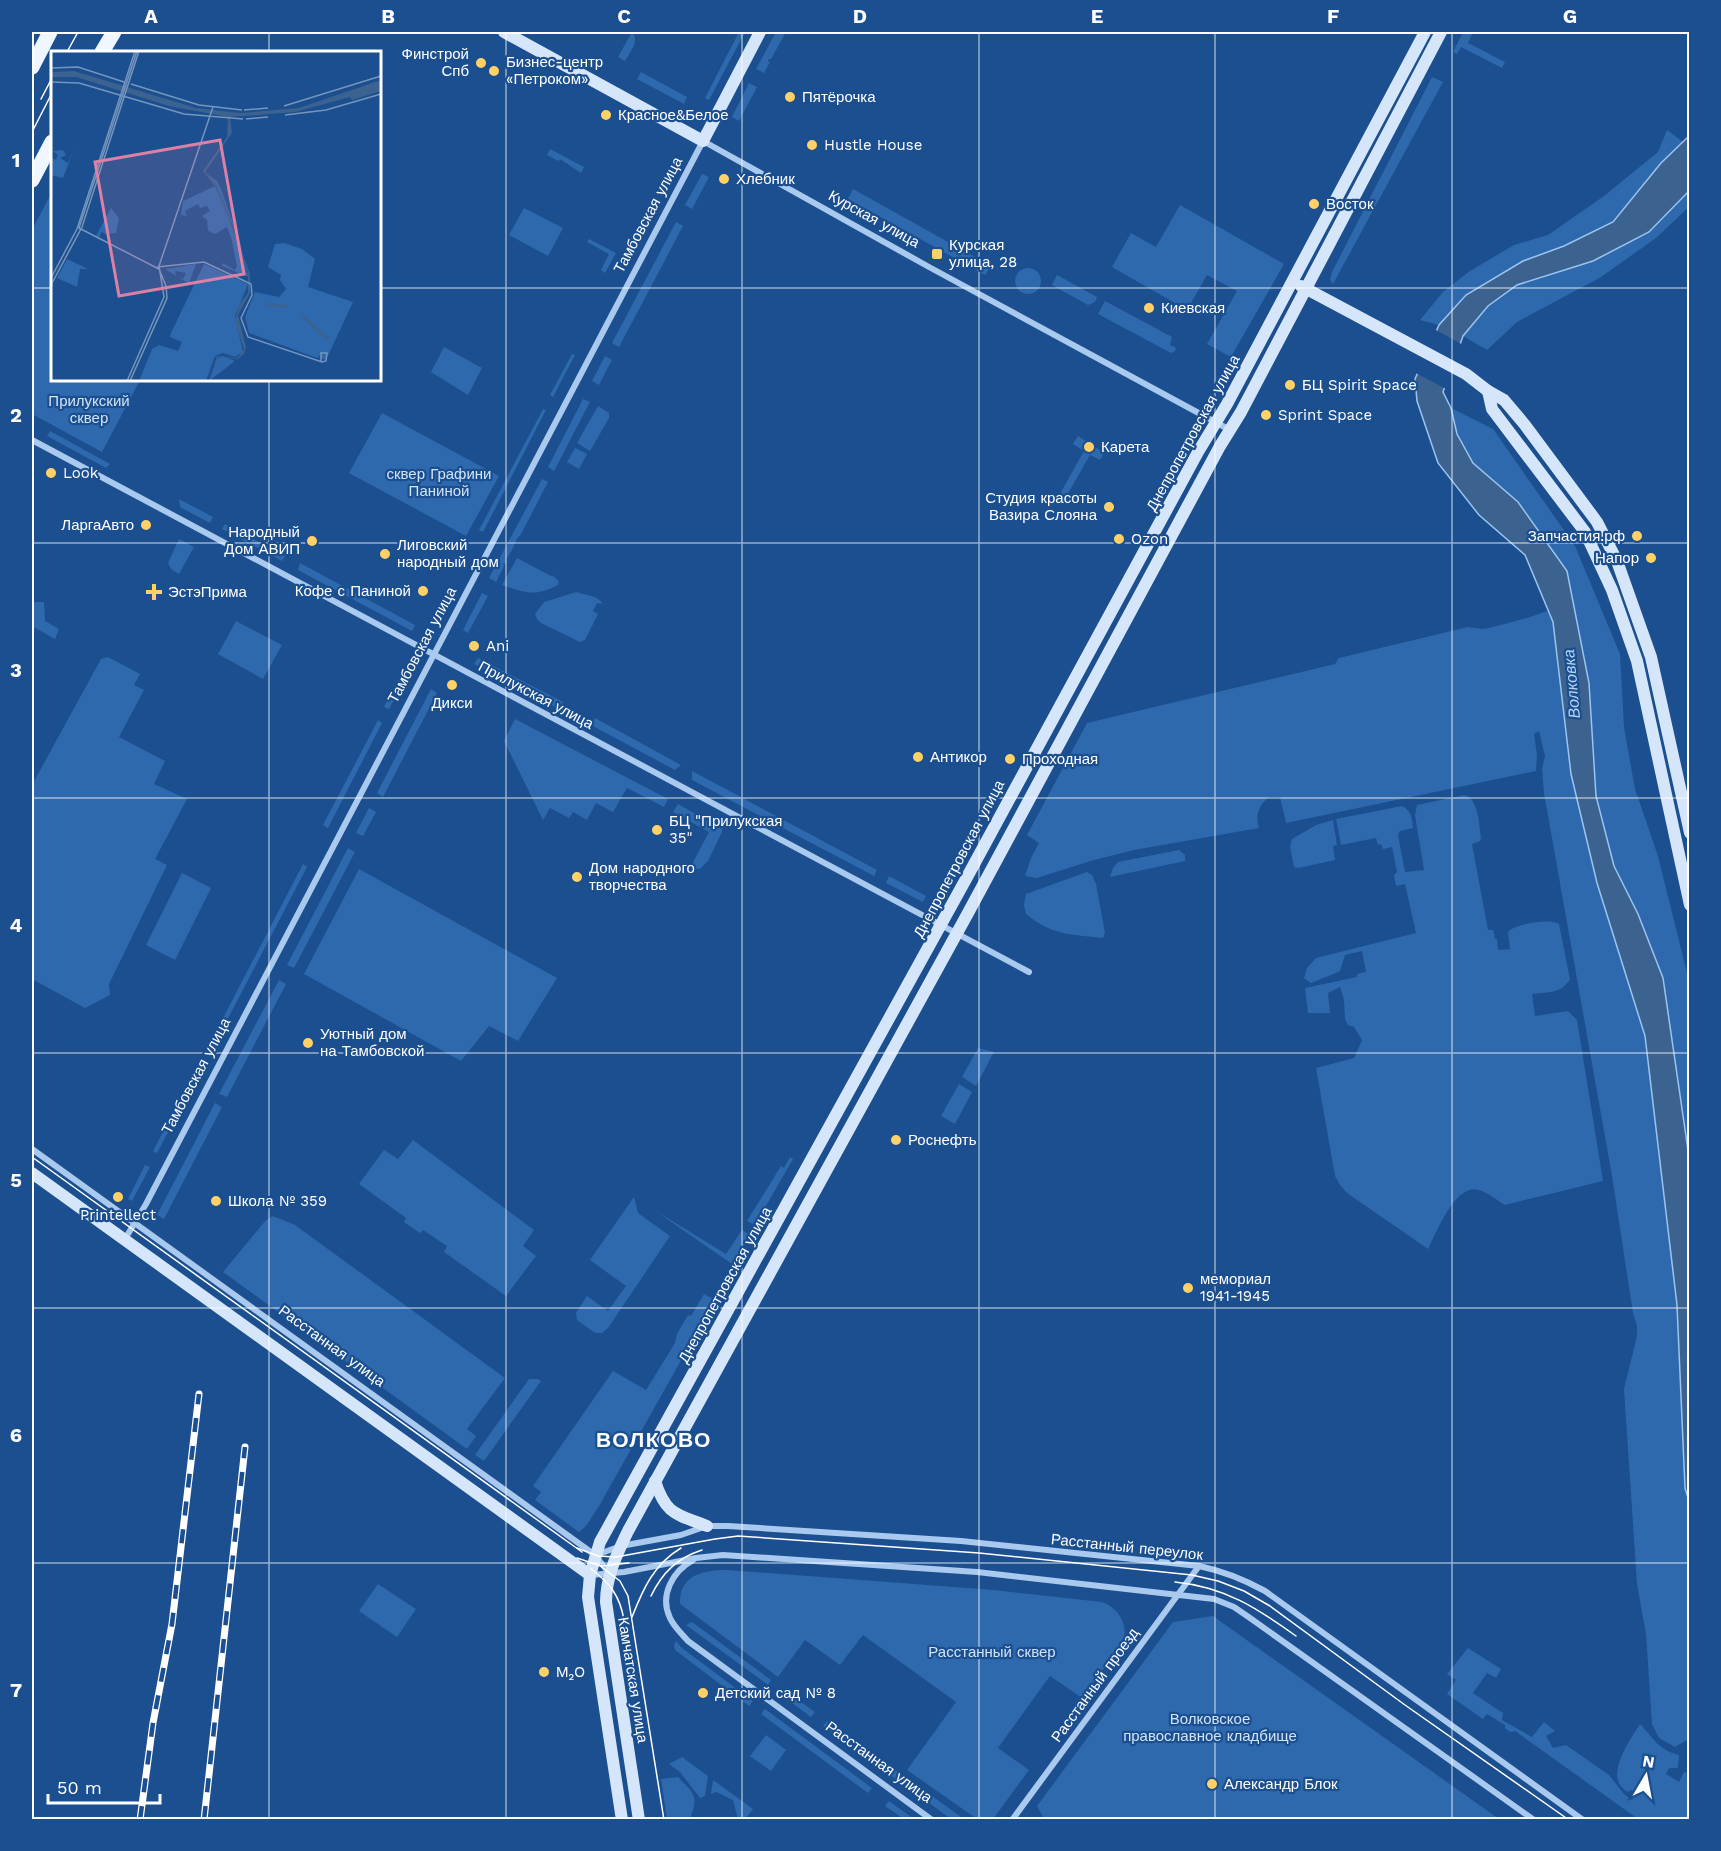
<svg xmlns="http://www.w3.org/2000/svg" width="1721" height="1851" font-family="'Work Sans',sans-serif">
<style>
.green{fill:#2e69ad}
.water{fill:#3c6290;stroke:#9cc4f0;stroke-width:1.5}
.pier{fill:#1b4f8f}
.lines{fill:none;stroke-linecap:round;stroke-linejoin:round}
.street{stroke:#a9c9ee;stroke-width:6}
.secondary{stroke:#d6e6fa;stroke-width:12}
.primary{stroke:#f0f6ff;stroke-width:15}
.tram{stroke:#fff;stroke-width:1.5}
.rail-casing{stroke:#fff;stroke-width:7}
.rail{stroke:#1b4f8f;stroke-width:4.5;stroke-dasharray:14;stroke-linecap:butt}
.grid{fill:none;stroke:#fff;stroke-width:1.5;stroke-opacity:0.55}
.poi-dot{fill:#ffd166;stroke:#1b4f8f;stroke-width:2}
.labels{text-anchor:middle;stroke-width:4.5;stroke-linejoin:round;paint-order:stroke}
.poi-label{font-size:15px;fill:#fff;stroke:#1b4f8f;text-anchor:start}
.street-label{font-size:15px;fill:#fff;stroke:#1b4f8f}
.park-label{font-size:15px;fill:#cfe3fa;stroke:#1b4f8f}
.water-label{font-size:16px;font-style:italic;fill:#b5d3f5;stroke:#1b4f8f}
.district-label{font-size:21px;font-weight:bold;letter-spacing:1.5px;fill:#fff;stroke:#1b4f8f}
.inset-river{fill:none;stroke:#3c6290;stroke-width:3}
.inset-road{fill:none;stroke:#7695bc;stroke-width:1.5}
.view{fill:#dd80a5;fill-opacity:0.15;stroke:#dd80a5;stroke-width:3}
.inset-edge{fill:none;stroke:#fff;stroke-width:3}
.neatline{fill:none;stroke:#fff;stroke-width:2}
.grid-label{font-size:20px;text-anchor:middle;font-weight:bold;fill:#fff}
</style>
<rect width="100%" height="100%" fill="#1b4f8f"/>
<g class="green">
<path d="M632 32C640 41 630 52 625 61L618 57Z"/>
<path d="M739 32H745L709 100 705 98Z"/>
<path d="M776 32H786L771 59H769L768 61 770 62 764 73 756 69Z"/>
<path d="M1463 32H1473L1468 43 1505 62 1502 68 1461 47 1457 54 1453 52Z"/>
<path d="M641 72 687 97 684 104 637 79Z"/>
<path d="M1432 77 1443 82 1333 284 1330 280 1332 272Z"/>
<path d="M749 83 757 87 739 121 732 117Z"/>
<path d="M1667 130 1683 142 1661 163 1613 222 1564 246 1523 261 1466 295 1439 325 1420 320 1443 292 1470 271 1514 245 1548 235 1604 196 1658 152Z"/>
<path d="M550 149 584 167 581 173 560 159 558 161 547 155Z"/>
<path d="M674 159 677 161 661 193 657 191Z"/>
<path d="M702 174 709 177 692 209 685 205Z"/>
<path d="M853 189 991 266 985 275 848 199Z"/>
<path d="M1689 191V207L1656 238 1601 277 1517 322 1487 350 1463 336 1488 306 1517 285 1593 261 1649 232Z"/>
<path d="M52 192V380H140L102 452 32 414V230Z"/>
<path d="M652 199 656 201 637 239 633 237Z"/>
<path d="M1180 205 1284 264 1231 357 1207 344 1237 291 1207 275 1187 310 1112 267 1131 233 1156 247Z"/>
<path d="M524 208 563 228 548 256 509 235Z"/>
<path d="M676 222 683 226 619 347 612 343Z"/>
<path d="M589 239 616 253 605 273 601 270 609 254 587 242Z"/>
<circle cx="1028" cy="281" r="13"/>
<path d="M1057 275 1097 297 1095 302 1088 305 1052 285Z"/>
<path d="M1105 301 1172 337 1170 345 1176 348 1175 351 1171 353 1098 314Z"/>
<path d="M444 347 482 368 468 395 431 372Z"/>
<path d="M572 354 575 355 553 397 550 395Z"/>
<path d="M605 356 612 360 599 385 592 381Z"/>
<path d="M583 399 590 402 554 471 548 467Z"/>
<path d="M598 406 609 413V418L590 451 577 443Z"/>
<path d="M1451 408 1493 429 1575 546 1620 654 1624 727 1635 789 1658 856 1689 981V1157L1663 978 1638 914 1614 866 1596 796 1589 683 1518 502 1473 463 1457 434Z"/>
<path d="M543 409 546 410 483 532 479 530Z"/>
<path d="M382 413 499 476 466 536 349 473Z"/>
<path d="M50 431 110 464 106 468 47 436Z"/>
<path d="M1078 436 1104 453 1100 460 1090 455 1063 502 1057 499 1084 451 1073 444Z"/>
<path d="M575 448 587 454 579 469 567 462Z"/>
<path d="M542 479 548 482 520 536 518 537 511 552 509 553 510 554 506 559 507 560 506 564 503 563 504 566 496 582 489 578Z"/>
<path d="M179 499 213 517 210 523 180 507Z"/>
<path d="M225 524 285 556 282 561 222 529Z"/>
<path d="M179 539 194 547 179 574 171 569 168 563Z"/>
<path d="M517 558 551 576 552 575 559 581 558 585C535 597 525 593 502 585Z"/>
<path d="M300 563 415 625 412 631 298 570Z"/>
<path d="M576 592 595 597 602 602 601 604 597 603 593 611 598 614 585 640 580 642 541 623 537 619 535 614 544 602Z"/>
<path d="M482 593 488 596 468 633 463 630Z"/>
<path d="M34 602H44L45 621 59 629 55 639 32 626V607Z"/>
<path d="M1547 611 1553 622 1559 669 1622 960 1645 1036 1677 1305 1685 1488 1689 1501V1739L1675 1747 1659 1738 1652 1724 1646 1634 1637 1584 1624 1389 1637 1336V1326L1633 1313 1612 1176 1544 793 1542 769 1545 756 1539 731 1534 734 1537 755 1536 771 1286 823 1280 797H1269C1259 805 1255 815 1259 828L1134 850 1094 860 1037 878 1025 876 1031 858 1039 843 1027 835 1087 723 1335 664 1339 658 1468 627 1482 629 1489 628 1527 618Z"/>
<path d="M236 621 282 645 263 679 218 654Z"/>
<path d="M108 657 140 674 134 685 144 690 119 737 165 761 154 784 187 799 155 859 167 865 109 984 110 995 85 1008 32 979V785L101 659Z"/>
<path d="M478 658 563 702 559 709 474 664Z"/>
<path d="M401 674 406 677 389 709 384 707Z"/>
<path d="M431 689 437 693 383 797 377 793Z"/>
<path d="M595 718 681 765 675 770 591 725Z"/>
<path d="M515 719 668 799 664 807 627 788 613 812 596 803 587 820 573 812 569 818 550 808 543 820 504 741Z"/>
<path d="M378 720 382 723 328 828 323 825Z"/>
<path d="M692 771 877 870 874 876 692 780Z"/>
<path d="M1464 795C1479 798 1479 826 1481 838L1480 841 1472 844 1488 930H1493L1495 939H1497L1498 950 1510 949 1508 932C1515 924 1550 918 1559 924L1570 979C1562 994 1547 992 1532 994L1535 1016 1568 1011 1577 1020 1603 1181 1505 1205C1497 1200 1488 1193 1479 1190 1455 1183 1437 1232 1428 1249L1347 1193 1340 1185 1335 1176 1316 1068 1354 1058 1362 1040 1354 1027 1348 1025 1345 1019 1344 1000 1340 987 1328 993 1330 1013H1308L1305 988 1357 977V974L1366 972 1362 951 1345 955 1340 971 1336 973 1311 983 1304 978 1307 968 1316 958 1416 933 1405 884 1396 886 1394 875 1397 872 1392 847 1383 849 1381 844 1378 845 1376 838 1341 845 1336 819 1402 806C1412 811 1412 818 1413 828L1400 831 1398 835 1405 872 1424 870 1415 815 1417 805Z"/>
<path d="M678 804 722 829V832L708 861 700 869 689 870 709 832 673 812Z"/>
<path d="M369 808 376 812 363 836 356 833Z"/>
<path d="M1333 820 1337 845 1333 846 1335 860 1298 868 1294 867 1290 846 1292 839 1316 825Z"/>
<path d="M348 848 355 852 294 968 287 965Z"/>
<path d="M1179 850 1185 855V861L1110 877 1113 868 1118 862Z"/>
<path d="M303 864 307 867 212 1049 208 1047Z"/>
<path d="M359 869 557 978 518 1041 489 1026 461 1061 304 974Z"/>
<path d="M1087 872 1092 875 1096 884 1105 933 1103 938C1070 934 1053 936 1026 914L1024 905 1026 894Z"/>
<path d="M182 873 211 888 175 960 146 945Z"/>
<path d="M889 876 926 896 923 902 886 883Z"/>
<path d="M279 980 286 984 227 1097 219 1094Z"/>
<path d="M978 1048 994 1052 976 1086 962 1077Z"/>
<path d="M959 1084 972 1092 955 1124 941 1116Z"/>
<path d="M186 1088 190 1091 157 1153 153 1151Z"/>
<path d="M215 1103 222 1107 164 1219 157 1215Z"/>
<path d="M413 1140 534 1230 523 1246 536 1256 506 1296 444 1252 447 1246 423 1230 420 1233 404 1222 406 1218 359 1184 384 1150 398 1159Z"/>
<path d="M790 1157 793 1159 755 1225 747 1221 781 1166 784 1168Z"/>
<path d="M145 1165 150 1167 132 1201 128 1199Z"/>
<path d="M634 1197 638 1213 670 1236 608 1328 602 1333H595L577 1320 576 1313 587 1296 608 1311 626 1286 590 1260Z"/>
<path d="M654 1210 726 1254 742 1230 750 1235 732 1264Z"/>
<path d="M273 1216 295 1225 505 1378 467 1429 476 1436 467 1449 223 1272 266 1220Z"/>
<path d="M704 1294 715 1300 599 1506 586 1526 579 1532 535 1500 541 1492 533 1486 613 1371 646 1390 675 1343 677 1334 688 1315 691 1316Z"/>
<path d="M529 1379H538L541 1381 484 1461 475 1455Z"/>
<path d="M727 1570 994 1590 1102 1602C1119 1608 1131 1627 1121 1645L1082 1698 1050 1676 998 1748 1029 1770 993 1819H977L907 1770 956 1702 863 1635 840 1665 805 1640 778 1677 680 1604C679 1575 703 1570 727 1570Z"/>
<path d="M378 1584 416 1609 397 1637 359 1611Z"/>
<path d="M1213 1616 1499 1819H1044L1037 1806 1173 1622Z"/>
<path d="M692 1622 771 1680 768 1685 686 1625Z"/>
<path d="M676 1641 682 1648 753 1701 749 1706 675 1650 674 1645Z"/>
<path d="M1468 1648 1501 1669 1496 1678 1487 1673 1473 1693 1503 1713 1502 1720 1532 1737 1544 1722 1555 1731 1546 1736 1553 1748 1566 1745 1609 1775 1624 1794 1632 1800 1636 1793 1631 1790 1628 1792C1602 1779 1630 1740 1640 1724 1654 1738 1658 1750 1679 1755L1678 1768H1669L1666 1774 1679 1782 1684 1772 1689 1774V1819H1638L1515 1731 1510 1732 1505 1728V1725L1487 1714 1483 1719 1447 1694 1456 1680 1447 1674Z"/>
<path d="M780 1687 815 1712 811 1717 777 1692Z"/>
<path d="M765 1709 872 1788 868 1793 761 1714Z"/>
<path d="M827 1721 964 1819H951L823 1726Z"/>
<path d="M766 1735 786 1750 771 1771 750 1756Z"/>
<path d="M682 1757 708 1776 705 1796 700 1798 680 1772 669 1764Z"/>
<path d="M678 1777C693 1793 699 1795 691 1816L692 1819H667L661 1779Z"/>
<path d="M713 1780 753 1809 745 1819H738L733 1800 716 1792 711 1794Z"/>
<path d="M889 1801 914 1819H904L885 1806Z"/>
</g>
<path class="water" d="M1689 136V191L1649 232 1593 261 1517 285 1488 306 1463 336 1443 392 1451 408 1457 434 1473 463 1518 502 1567 571 1589 683 1596 796 1614 866 1638 914 1663 978 1689 1157V1501L1685 1488 1677 1305 1645 1036 1597 883 1571 774 1553 622 1525 555 1479 515 1438 463 1417 401 1415 379 1439 325 1466 295 1523 261 1564 246 1613 222 1661 163Z"/>
<path class="pier" d="M1434 329 1463 345 1448 390 1414 372Z"/>
<g class="lines">
<g class="street">
<path d="M32 440 1029 972"/>
<path d="M32 1149 595 1555 609 1573"/>
<path d="M125 1239 146 1204 703 141 929 267 1230 430"/>
<path d="M596 1555 621 1546 681 1535 707 1526H728L961 1541 1199 1566C1223 1571 1243 1579 1265 1591L1583 1820"/>
<path d="M693 1560C673 1571 659 1595 670 1618 674 1627 682 1634 688 1641L932 1820"/>
<path d="M591 1575 624 1572 696 1558 723 1555 977 1572 1214 1599 1234 1607 1250 1618 1534 1820"/>
<path d="M1012 1820 1199 1566"/>
</g>
<g class="secondary">
<path d="M504 32 703 141 760 32"/>
<path d="M1301 286 1466 374 1488 391 1504 400 1525 425 1597 522 1617 561 1651 657 1690 833"/>
<path d="M1488 391 1492 409 1585 532 1612 590 1637 661 1690 905"/>
<path d="M32 1173 590 1575"/>
<path d="M655 1481C666 1515 676 1514 707 1526"/>
<path d="M622 1820 588 1597 590 1575 600 1542 966 879 1198 452 1227 404 1425 32"/>
<path d="M639 1820 606 1602C606 1576 617 1554 628 1531L968 913 1220 446 1241 412 1441 32"/>
</g>
<g class="primary">
<path d="M102 52 114 32"/>
<path d="M32 67 50 32"/>
<path d="M32 180 52 142"/>
</g>
<g class="tram">
<path d="M67 52 78 32"/>
<path d="M41 99 52 78"/>
<path d="M32 132 52 93"/>
<path d="M32 1157 582 1552"/>
<path d="M577 1548 598 1556 616 1557 715 1539 738 1536 979 1553 1192 1575 1218 1581 1244 1591 1270 1606 1405 1705 1569 1820"/>
<path d="M577 1558 601 1566 629 1563"/>
<path d="M599 1565 620 1581 628 1596 664 1820"/>
<path d="M591 1569C610 1583 620 1596 624 1620"/>
<path d="M1175 1582C1225 1587 1257 1608 1296 1636"/>
<path d="M651 1596C662 1573 677 1558 702 1550"/>
<path d="M632 1617C643 1589 654 1564 681 1548"/>
</g>
<g class="rail-casing">
<g id="rail">
<path d="M140 1820 153 1723 172 1624 199 1394"/>
<path d="M204 1820 245 1447"/>
</g>
</g>
<use href="#rail" class="rail"/>
</g>
<path class="grid" d="M269 32V52M506 32V1820M742 32V1820M979 32V1820M1215 32V1820M1452 32V1820M32 288H52M380 288H1690M269 380V1820M32 543H1690M32 798H1690M32 1053H1690M32 1308H1690M32 1563H1690"/>
<g class="poi-dot">
<circle cx="481" cy="63" r="6"/>
<circle cx="494" cy="71" r="6"/>
<circle cx="790" cy="97" r="6"/>
<circle cx="606" cy="115" r="6"/>
<circle cx="812" cy="145" r="6"/>
<circle cx="724" cy="179" r="6"/>
<circle cx="1314" cy="204" r="6"/>
<rect x="931" y="248" width="12" height="12" rx="3"/>
<circle cx="1149" cy="308" r="6"/>
<circle cx="1290" cy="385" r="6"/>
<circle cx="1266" cy="415" r="6"/>
<circle cx="1089" cy="447" r="6"/>
<circle cx="51" cy="473" r="6"/>
<circle cx="1109" cy="507" r="6"/>
<circle cx="146" cy="525" r="6"/>
<circle cx="1637" cy="536" r="6"/>
<circle cx="1119" cy="539" r="6"/>
<circle cx="312" cy="541" r="6"/>
<circle cx="385" cy="554" r="6"/>
<circle cx="1651" cy="558" r="6"/>
<circle cx="423" cy="591" r="6"/>
<path d="M151 583h6v6h6v6h-6v6h-6v-6h-6v-6h6z"/>
<circle cx="474" cy="646" r="6"/>
<circle cx="452" cy="685" r="6"/>
<circle cx="918" cy="757" r="6"/>
<circle cx="1010" cy="759" r="6"/>
<circle cx="657" cy="830" r="6"/>
<circle cx="577" cy="877" r="6"/>
<circle cx="308" cy="1043" r="6"/>
<circle cx="896" cy="1140" r="6"/>
<circle cx="118" cy="1197" r="6"/>
<circle cx="216" cy="1201" r="6"/>
<circle cx="1188" cy="1288" r="6"/>
<circle cx="544" cy="1672" r="6"/>
<circle cx="703" cy="1693" r="6"/>
<circle cx="1212" cy="1784" r="6"/>
</g>
<g class="labels">
<g class="poi-label">
<text x="469" y="59" text-anchor="end">Финстрой<tspan x="469" dy="17">Спб</tspan></text>
<text x="506" y="67">Бизнес-центр<tspan x="506" dy="17">«Петроком»</tspan></text>
<text x="802" y="102">Пятёрочка</text>
<text x="618" y="120">Красное&amp;Белое</text>
<text x="824" y="150">Hustle House</text>
<text x="736" y="184">Хлебник</text>
<text x="1326" y="209">Восток</text>
<text x="949" y="250">Курская<tspan x="949" dy="17">улица, 28</tspan></text>
<text x="1161" y="313">Киевская</text>
<text x="1302" y="390">БЦ Spirit Space</text>
<text x="1278" y="420">Sprint Space</text>
<text x="1101" y="452">Карета</text>
<text x="63" y="478">Look</text>
<text x="1097" y="503" text-anchor="end">Студия красоты<tspan x="1097" dy="17">Вазира Слояна</tspan></text>
<text x="134" y="530" text-anchor="end">ЛаргаАвто</text>
<text x="300" y="537" text-anchor="end">Народный<tspan x="300" dy="17">Дом АВИП</tspan></text>
<text x="1625" y="541" text-anchor="end">Запчастия.рф</text>
<text x="1131" y="544">Ozon</text>
<text x="397" y="550">Лиговский<tspan x="397" dy="17">народный дом</tspan></text>
<text x="1639" y="563" text-anchor="end">Напор</text>
<text x="411" y="596" text-anchor="end">Кофе с Паниной</text>
<text x="168" y="597">ЭстэПрима</text>
<text x="486" y="651">Ani</text>
<text x="452" y="708" text-anchor="middle">Дикси</text>
<text x="930" y="762">Антикор</text>
<text x="1022" y="764">Проходная</text>
<text x="669" y="826">БЦ "Прилукская<tspan x="669" dy="17">35"</tspan></text>
<text x="589" y="873">Дом народного<tspan x="589" dy="17">творчества</tspan></text>
<text x="320" y="1039">Уютный дом<tspan x="320" dy="17">на Тамбовской</tspan></text>
<text x="908" y="1145">Роснефть</text>
<text x="228" y="1206">Школа № 359</text>
<text x="118" y="1220" text-anchor="middle">Printellect</text>
<text x="1200" y="1284">мемориал<tspan x="1200" dy="17">1941-1945</tspan></text>
<text x="556" y="1677">М₂O</text>
<text x="715" y="1698">Детский сад № 8</text>
<text x="1224" y="1789">Александр Блок</text>
</g>
<g class="street-label">
<text transform="translate(648 215) rotate(-62)" y="5">Тамбовская улица</text>
<text transform="translate(874 219) rotate(29)" y="5">Курская улица</text>
<text transform="translate(1193 433) rotate(-61)" y="5">Днепропетровская улица</text>
<text transform="translate(422 645) rotate(-62)" y="5">Тамбовская улица</text>
<text transform="translate(536 695) rotate(28)" y="5">Прилукская улица</text>
<text transform="translate(959 859) rotate(-62)" y="5">Днепропетровская улица</text>
<text transform="translate(196 1076) rotate(-62)" y="5">Тамбовская улица</text>
<text transform="translate(725 1285) rotate(-61)" y="5">Днепропетровская улица</text>
<text transform="translate(332 1346) rotate(36)" y="5">Расстанная улица</text>
<text transform="translate(1127 1547) rotate(6)" y="5">Расстанный переулок</text>
<text transform="translate(633 1680) rotate(81)" y="5">Камчатская улица</text>
<text transform="translate(1095 1685) rotate(-54)" y="5">Расстанный проезд</text>
<text transform="translate(879 1762) rotate(36)" y="5">Расстанная улица</text>
</g>
<g class="park-label">
<text x="89" y="406">Прилукский<tspan x="89" dy="17">сквер</tspan></text>
<text x="439" y="479">сквер Графини<tspan x="439" dy="17">Паниной</tspan></text>
<text x="992" y="1657">Расстанный сквер</text>
<text x="1210" y="1724">Волковское<tspan x="1210" dy="17">православное кладбище</tspan></text>
</g>
<g class="water-label">
<text transform="translate(1571 684) rotate(-95)" y="6">Волковка</text>
</g>
<g class="district-label">
<text x="654" y="1447">ВОЛКОВО</text>
</g>
</g>
<g transform="translate(51 51)">
<rect width="330" height="330" fill="#1b4f8f"/>
<path d="M25 93 12 127 0 124V107L5 109 7 104 2 100 12 99 15 104 9 107 17 112ZM155 122 166 130 170 138 195 209 165 132ZM164 135 177 165 198 226 171 215 172 212 184 219 186 215 180 186 176 176 164 183 157 180 156 169 151 165 159 160 156 155 149 157 147 153 134 160 136 165 130 164 132 150ZM60 157 68 167 65 182 53 183 51 180 48 187 45 185ZM233 192 251 198 264 208 257 236 302 251 275 309 268 307 273 300 266 307 198 282 194 266 204 241 228 246 235 238 229 229 230 224 217 216 224 193ZM16 208 37 218H29L26 236 6 227ZM145 213 138 232 126 226 132 228 135 222 124 220 125 225 114 218ZM153 213 197 233 184 265 192 301 184 306 172 302 164 305 155 330H88L101 298 108 294 127 300 131 291 119 286 120 282ZM172 305 184 310 158 330 166 308Z" fill="#2e69ad"/>
<path d="M23 20 145 57 189 62 248 57 330 29V40L301 49 299 46 244 61 179 66 181 82 154 121 165 132 199 223V242L187 264 195 296 193 303 187 308 168 306 158 330 166 305 186 307 193 299 184 269 188 254 197 242V221L165 136 152 120 176 86 177 66 118 55 25 26H0V21Z" fill="#3c6290"/>
<path class="inset-river" d="M216 253 237 256M251 265 277 288"/>
<path class="inset-road" d="M0 17 27 16 73 31M0 31 28 32 133 63 192 68M80 33 148 54 191 59M233 55 330 25M193 59 217 57M234 64 275 59 330 43M195 68 217 66M106 216 153 211 200 233 201 244 190 267 197 286 271 311 275 310 276 302H270V311M0 227 26 178 84 0M0 234 31 176 88 0M76 330 113 246 108 215 162 56M79 330 116 247 115 235 108 218 28 177 86 0"/>
<path class="view" d="M169 89 193 223 68 245 44 111Z"/>
<rect width="330" height="330" class="inset-edge"/>
</g>
<rect width="1721" height="1851" fill="none" stroke="#1b4f8f" stroke-width="66"/>
<g transform="translate(1646 1776) rotate(10)" stroke="#1b4f8f" stroke-width="4.5" paint-order="stroke">
<path d="M0-4.5L10 22L0 15L-10 22Z" fill="#ffffff"/>
<text y="-9" font-size="16" font-weight="bold" text-anchor="middle" fill="#ffffff">N</text>
</g>
<path d="M48 1794v9h112v-9" fill="none" stroke="#ffffff" stroke-width="3"/>
<text x="57" y="1794" font-size="18" fill="#ffffff" stroke="#1b4f8f" stroke-width="4.5" paint-order="stroke">50 m</text>
<rect x="33" y="33" width="1655" height="1785" class="neatline"/>
<g class="grid-label">
<text x="151" y="23">A</text>
<text x="388" y="23">B</text>
<text x="624" y="23">C</text>
<text x="860" y="23">D</text>
<text x="1097" y="23">E</text>
<text x="1333" y="23">F</text>
<text x="1570" y="23">G</text>
<text x="16" y="167">1</text>
<text x="16" y="422">2</text>
<text x="16" y="677">3</text>
<text x="16" y="932">4</text>
<text x="16" y="1187">5</text>
<text x="16" y="1442">6</text>
<text x="16" y="1697">7</text>
</g>
</svg>
